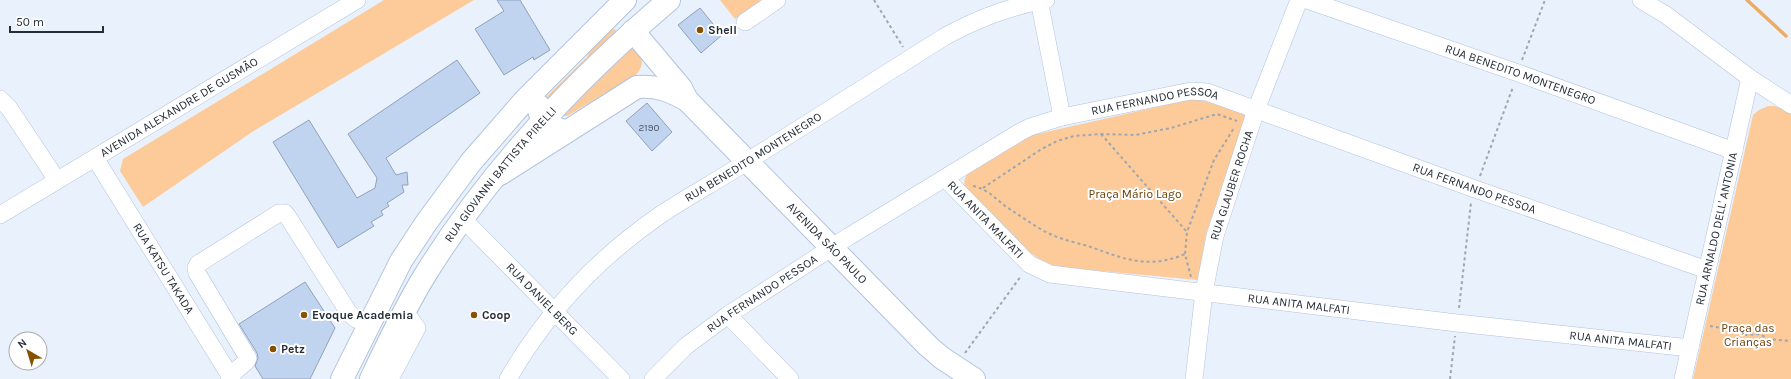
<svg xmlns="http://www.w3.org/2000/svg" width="1791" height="379" font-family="Karla,sans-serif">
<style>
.green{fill:#fccb99}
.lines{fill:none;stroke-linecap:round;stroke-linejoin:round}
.stream{stroke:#edac66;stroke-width:3.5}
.building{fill:#c1d4ef;stroke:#8fa1bb}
.minor-casing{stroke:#b1c4df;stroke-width:18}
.major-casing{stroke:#b1c4df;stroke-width:24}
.highway-casing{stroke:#b1c4df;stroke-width:24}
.path{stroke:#9ea6b1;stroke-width:2;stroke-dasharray:3 3;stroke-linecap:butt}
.minor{stroke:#fff;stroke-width:17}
.major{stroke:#fff;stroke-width:22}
.highway{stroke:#fff;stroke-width:22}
.poi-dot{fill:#875100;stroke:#fff;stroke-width:1.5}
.labels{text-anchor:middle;stroke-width:4;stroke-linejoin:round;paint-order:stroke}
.number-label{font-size:10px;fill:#4d5766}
.poi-label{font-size:12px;font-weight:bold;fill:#262d38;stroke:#fff;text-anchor:start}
.street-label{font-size:12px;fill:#262d38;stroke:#fff}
.park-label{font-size:12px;fill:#6a4006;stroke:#fff}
</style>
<rect width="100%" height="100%" fill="#e9f1fc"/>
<g class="green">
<path d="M384 0H474L252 132 143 207 120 171 123 159Z"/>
<path d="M720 0H763L735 19Z"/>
<path d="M611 28 616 30 615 34 548 99 546 98V97L587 57 594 42Z"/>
<path d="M631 46C642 57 647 62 635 76L567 116H562Z"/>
<path d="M1192 99 1205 101 1248 115 1206 234 1198 280 1069 268 1052 265 1038 258 1026 250 967 192C963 183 963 180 969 172L1033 135Z"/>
<path d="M1768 106H1775L1791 113V379H1693L1753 115 1759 110Z"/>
</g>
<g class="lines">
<path class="stream" d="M1747 0 1786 36"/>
</g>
<g class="building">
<path d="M497 0H520L550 50 534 60 533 57 504 75 475 29 504 11Z"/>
<path d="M700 8 722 35 701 53 678 25Z"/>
<path d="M457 60 480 93 386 158 396 175 407 172 408 185H402L404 192 387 203 389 206 381 211 383 215 371 222 374 226 338 248 273 142 309 120 357 198 375 188 377 178 348 134Z"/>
<path d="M647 103 672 132 652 151 626 121Z"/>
<path d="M305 282 335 328 310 379H263L255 366 258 358 257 353 239 324Z"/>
</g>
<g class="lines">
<g class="minor-casing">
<g id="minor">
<path d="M1039 0 1062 117"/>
<path id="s1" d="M1307 0 1518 73 1734 151"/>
<path d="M1641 0 1666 15 1750 78 1791 105"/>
<path d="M745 22 777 0"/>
<path d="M0 99 9 108 57 180"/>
<path id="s2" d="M95 158 232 379"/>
<path id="s3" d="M945 178 1029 264 1050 274 1457 323 1690 348"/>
<path id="s4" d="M0 215 357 0"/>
<path id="s5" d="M462 218 621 379"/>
<path d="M728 315 790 379"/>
<path d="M229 376 246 362 248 358 197 273 196 268 198 264 279 213H285L288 217 349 313 356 319 369 325"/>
<path d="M390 379 417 328 409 317 402 314"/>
<path id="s6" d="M508 379C546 313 600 256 663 213 691 195 720 179 748 161 813 120 879 78 944 37 979 18 1008 7 1046 0"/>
<path id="s7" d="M653 379 686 346 728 315 848 237 1020 132 1030 127 1062 117 1191 91 1207 92 1475 189 1707 270"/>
<path id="s8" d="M1194 379 1204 292 1215 236 1256 110 1299 0"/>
<path id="s9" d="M1683 379 1750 78"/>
</g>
</g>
<g class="major-casing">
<g id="major">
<path d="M633 31 681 88 687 100"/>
<path id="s10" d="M500 174 637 87C657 85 670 91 687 100L928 346 942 358 974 379"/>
</g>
</g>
<g class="highway-casing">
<g id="highway">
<path d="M539 106C538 121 553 128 565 131"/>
<path d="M342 379 401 261 426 223 471 162 525 100 625 0"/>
<path id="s11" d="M371 379C387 345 403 312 422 280 487 173 575 80 669 0"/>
</g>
</g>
<g class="path">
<path d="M874 0 903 47"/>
<path d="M1522 60 1545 0"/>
<path d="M1101 134 1187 232"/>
<path d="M1480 176 1513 87"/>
<path d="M973 186C989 189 998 202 1011 210 1024 218 1037 228 1050 234 1063 240 1078 243 1091 247 1126 260 1150 269 1185 254"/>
<path d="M983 188 1040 150 1057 141 1074 136 1101 134 1135 135 1171 128 1217 114 1237 121"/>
<path d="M1191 277 1185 254 1187 232 1214 160 1234 128"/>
<path d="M1459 308 1471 203"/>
<path d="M1710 326 1738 331 1744 335 1760 334 1768 339 1791 341"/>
<path d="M965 353 1021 276"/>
<path d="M1450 379 1455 336"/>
</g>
<use href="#minor" class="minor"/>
<use href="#major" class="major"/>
<use href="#highway" class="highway"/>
</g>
<g class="poi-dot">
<circle cx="700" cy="30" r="4"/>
<circle cx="304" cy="315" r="4"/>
<circle cx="474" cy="315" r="4"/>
<circle cx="273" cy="349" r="4"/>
</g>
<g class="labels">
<g class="number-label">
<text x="649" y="131">2190</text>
</g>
<g class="poi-label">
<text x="708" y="34">Shell</text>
<text x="312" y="319">Evoque Academia</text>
<text x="482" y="319">Coop</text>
<text x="281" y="353">Petz</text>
</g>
<g class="street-label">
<text dy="4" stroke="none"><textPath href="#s1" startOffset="226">RUA BENEDITO MONTENEGRO</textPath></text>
<text dy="4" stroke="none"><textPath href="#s7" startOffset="583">RUA FERNANDO PESSOA</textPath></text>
<text dy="4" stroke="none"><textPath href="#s4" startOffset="209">AVENIDA ALEXANDRE DE GUSMÃO</textPath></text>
<text dy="4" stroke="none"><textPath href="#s6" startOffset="335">RUA BENEDITO MONTENEGRO</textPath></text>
<text dy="4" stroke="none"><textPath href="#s11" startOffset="243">RUA GIOVANNI BATTISTA PIRELLI</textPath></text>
<text dy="4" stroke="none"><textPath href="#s8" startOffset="198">RUA GLAUBER ROCHA</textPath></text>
<text dy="4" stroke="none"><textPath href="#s7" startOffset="920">RUA FERNANDO PESSOA</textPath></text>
<text dy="4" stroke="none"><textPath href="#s3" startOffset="58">RUA ANITA MALFATI</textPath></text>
<text dy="4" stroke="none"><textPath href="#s9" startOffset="154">RUA ARNALDO DELL' ANTONIA</textPath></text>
<text dy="4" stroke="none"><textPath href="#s10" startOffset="415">AVENIDA SÃO PAULO</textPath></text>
<text dy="4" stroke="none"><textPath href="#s2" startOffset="130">RUA KATSU TAKADA</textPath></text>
<text dy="4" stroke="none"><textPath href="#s7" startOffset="139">RUA FERNANDO PESSOA</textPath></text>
<text dy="4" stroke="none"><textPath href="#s5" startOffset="114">RUA DANIEL BERG</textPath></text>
<text dy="4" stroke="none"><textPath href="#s3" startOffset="394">RUA ANITA MALFATI</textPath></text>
<text dy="4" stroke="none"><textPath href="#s3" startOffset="718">RUA ANITA MALFATI</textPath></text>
</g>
<g class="park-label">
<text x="1135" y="198">Praça Mário Lago</text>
<text x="1748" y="332">Praça das<tspan x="1748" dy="14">Crianças</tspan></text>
</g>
</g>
<g transform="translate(28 351) rotate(322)"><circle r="19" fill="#ffffff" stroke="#a8abaf"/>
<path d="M0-3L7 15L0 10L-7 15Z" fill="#875100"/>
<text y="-6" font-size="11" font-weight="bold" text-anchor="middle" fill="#262d38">N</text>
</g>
<path d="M10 26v6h93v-6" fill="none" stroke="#262d38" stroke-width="2"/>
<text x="16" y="26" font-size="12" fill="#262d38" stroke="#ffffff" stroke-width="3" paint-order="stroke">50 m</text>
</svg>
